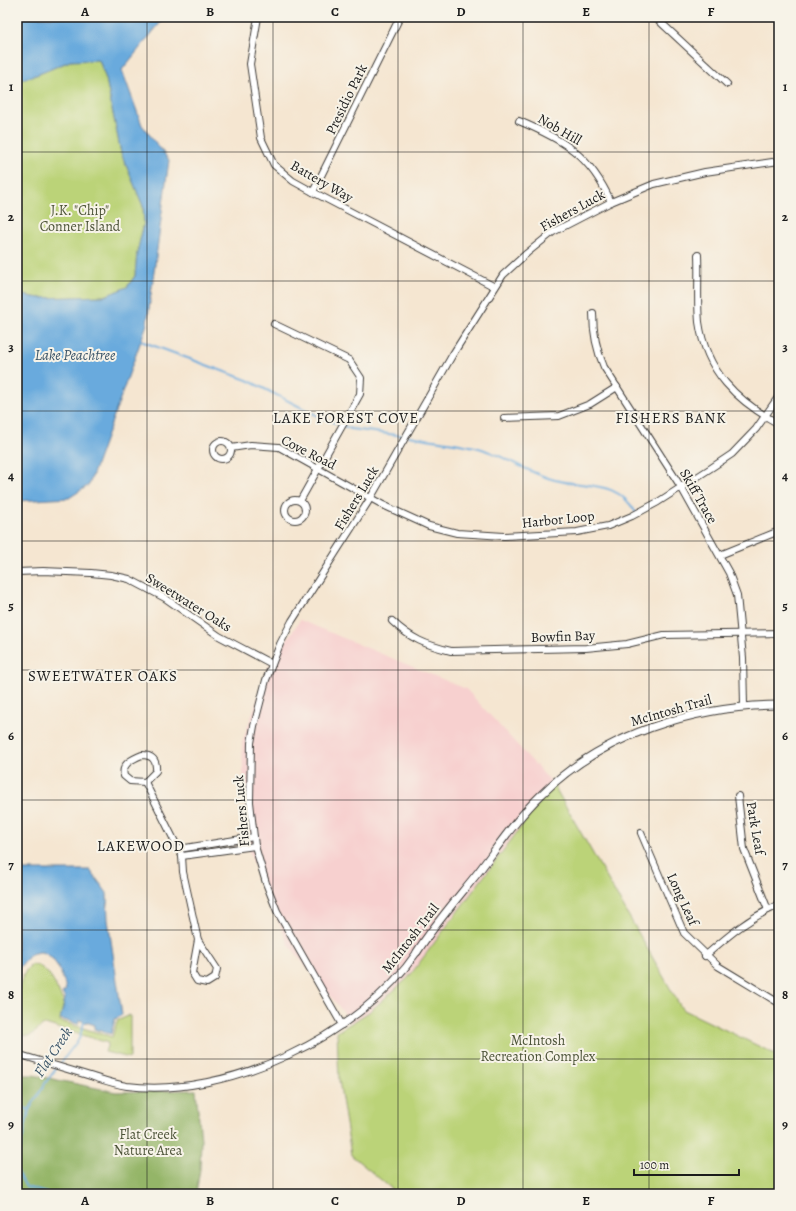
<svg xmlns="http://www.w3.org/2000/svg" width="796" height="1211" font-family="Alegreya,serif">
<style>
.built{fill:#f7d0cf}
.green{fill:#bbd378;stroke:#6c784a}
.forest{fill:#94b568;stroke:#586842}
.water{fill:#69aadd;stroke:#42637c}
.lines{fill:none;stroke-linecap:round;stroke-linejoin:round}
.stream{stroke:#69aadd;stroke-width:2}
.minor-casing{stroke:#3d3a37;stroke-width:8}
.tertiary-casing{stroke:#3d3a37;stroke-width:9}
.minor{stroke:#fff;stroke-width:6}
.tertiary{stroke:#fff;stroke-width:7}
.grid{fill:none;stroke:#1c1c1c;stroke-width:1;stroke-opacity:0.55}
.labels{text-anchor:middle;stroke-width:4;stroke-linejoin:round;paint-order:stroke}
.street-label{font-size:14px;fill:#1c1c1c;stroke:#f7f3e8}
.park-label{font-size:14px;fill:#4c5338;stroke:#f7f3e8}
.water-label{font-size:15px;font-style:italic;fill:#3b5569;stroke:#f7f3e8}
.neighbourhood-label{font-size:15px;letter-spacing:1px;fill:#1c1c1c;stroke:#f7f3e8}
.neatline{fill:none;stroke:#1c1c1c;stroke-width:1.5}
.grid-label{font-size:13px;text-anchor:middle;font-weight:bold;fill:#1c1c1c}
</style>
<rect width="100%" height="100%" fill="#f7f3e8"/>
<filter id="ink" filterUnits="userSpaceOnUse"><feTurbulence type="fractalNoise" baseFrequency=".025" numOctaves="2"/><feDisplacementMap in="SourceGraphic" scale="8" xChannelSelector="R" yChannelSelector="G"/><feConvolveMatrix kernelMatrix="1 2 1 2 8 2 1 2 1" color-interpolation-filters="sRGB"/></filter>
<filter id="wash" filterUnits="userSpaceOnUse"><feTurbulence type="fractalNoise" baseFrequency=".012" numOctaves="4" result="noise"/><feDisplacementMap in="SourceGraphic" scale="16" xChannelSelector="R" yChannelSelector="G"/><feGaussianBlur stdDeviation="0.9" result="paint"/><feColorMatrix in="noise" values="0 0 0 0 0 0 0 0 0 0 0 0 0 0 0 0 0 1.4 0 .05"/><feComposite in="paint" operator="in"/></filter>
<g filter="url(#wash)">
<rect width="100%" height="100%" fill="#f5e6d1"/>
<path class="built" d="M300 620 466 689 553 784 398 991 353 1024 288 944 246 845 242 743 269 666Z"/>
<g class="green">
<path d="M79 60H99L106 79 121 153 143 206 144 223 137 254 135 276 127 287 105 296 39 298 17 294V81L39 74 70 61Z"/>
<path d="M553 784 682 1009 779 1056V1194H398L351 1155 339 1080 337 1032 369 1012 408 978Z"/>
<path d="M32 964C50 966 57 990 64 1003L60 1021 112 1037 117 1021 130 1015V1058L105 1052 108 1043 45 1024 30 1036 17 1035C17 1014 14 979 32 964Z"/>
</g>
<path class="forest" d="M17 1075H33L116 1092 196 1090 201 1140 200 1169 196 1194H17Z"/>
<g class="water">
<path d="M17 17H165L122 70 142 125 169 160 147 324 89 485 69 498 17 501V294L39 298 105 296 127 287 135 276 137 253 144 223 143 206 121 153 106 79 99 60 70 61 39 74 17 81Z"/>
<path d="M17 870H90L107 893 108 920 122 1015 115 1019 111 1034 94 1029 95 1025 79 1020 78 1024 60 1019 65 999 62 993 66 990C64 978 55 954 41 952 38 952 34 953 31 954L17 970Z"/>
</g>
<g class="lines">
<g class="stream">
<path d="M141 341 247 380 318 416 351 429 404 436"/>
<path d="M408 436C430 440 453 442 475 447 503 454 527 473 555 480 586 488 617 479 636 513"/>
<path d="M17 1105 29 1110"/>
<path d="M17 1162 29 1110 46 1082 79 1039 84 1022"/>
<path d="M17 1171 26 1187 49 1194"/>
</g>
</g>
</g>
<g filter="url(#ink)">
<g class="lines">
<g class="minor-casing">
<g id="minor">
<path d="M258 17 250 64 261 138 274 165 293 181 313 192 495 287"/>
<path d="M655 17 727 84"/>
<path d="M519 121C564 140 590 155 611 202"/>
<path d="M313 192 400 17"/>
<path d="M698 255C699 277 697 300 699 322 706 372 737 401 779 424"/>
<path d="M593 313C593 333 596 349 604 367L681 487 729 573 737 595 743 658 744 705"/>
<path d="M274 324 349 360 361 378 360 394 300 501"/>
<path d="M504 418 559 416 590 404 617 387"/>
<circle cx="222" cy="450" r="9"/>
<path d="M231 448 251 445 279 447 383 505 429 526 457 533 504 536 577 532 608 526 632 516 658 502 711 468 732 454 756 429 779 396"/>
<circle cx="295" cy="510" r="10"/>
<path d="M720 555 779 531"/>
<path d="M17 572 43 571 91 573 111 575 129 579 165 598 219 636 272 664"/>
<path d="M392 621C411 639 426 645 451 651L586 648 627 644 664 635 779 633"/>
<path d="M142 755C152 755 157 760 156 771L145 782 130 781 124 776C121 764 132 759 142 755Z"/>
<path d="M145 782 182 856 183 872 198 940"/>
<path d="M738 796 744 849 768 910"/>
<path d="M641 833 684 933 718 966 779 1003"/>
<path d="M179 849 254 837"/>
<path d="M182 856 255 846"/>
<path d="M198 940 217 969 215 978 207 983 197 981 192 973Z"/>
<path d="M705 956C729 935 750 917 779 905"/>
<path d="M342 1025 277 911 266 883 255 846 250 802 251 743 254 726 266 680 280 644 292 621 370 499 453 354 503 275 527 253 553 232 611 202 654 184 705 172 779 161"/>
<path d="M17 1054C40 1061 64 1068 87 1075 100 1079 114 1084 127 1086 227 1099 361 1035 417 952"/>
</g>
</g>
<g class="tertiary-casing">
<path id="tertiary" d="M417 952C434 925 456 900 476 875 497 848 516 819 541 795 602 734 694 706 779 705"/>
</g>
<use href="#minor" class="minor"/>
<use href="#tertiary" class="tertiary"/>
</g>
</g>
<path class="grid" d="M147 17V1194M273 17V1194M398 17V1194M523 17V1194M649 17V1194M17 152H779M17 281H779M17 411H779M17 541H779M17 670H779M17 800H779M17 930H779M17 1059H779"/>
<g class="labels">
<g class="street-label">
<text transform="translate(346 99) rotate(-64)" y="5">Presidio Park</text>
<text transform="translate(560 129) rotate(30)" y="5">Nob Hill</text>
<text transform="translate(322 181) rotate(30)" y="5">Battery Way</text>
<text transform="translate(572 210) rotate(-29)" y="5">Fishers Luck</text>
<text transform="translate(309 452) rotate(27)" y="5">Cove Road</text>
<text transform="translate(699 496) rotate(60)" y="5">Skiff Trace</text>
<text transform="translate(356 498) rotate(-59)" y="5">Fishers Luck</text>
<text transform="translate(558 519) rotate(-6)" y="5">Harbor Loop</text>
<text transform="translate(189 602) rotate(32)" y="5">Sweetwater Oaks</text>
<text transform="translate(563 636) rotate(-2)" y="5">Bowfin Bay</text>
<text transform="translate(671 710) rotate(-16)" y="5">McIntosh Trail</text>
<text transform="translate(241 811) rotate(-95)" y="5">Fishers Luck</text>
<text transform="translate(756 828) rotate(80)" y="5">Park Leaf</text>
<text transform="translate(683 899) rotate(65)" y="5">Long Leaf</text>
<text transform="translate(410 938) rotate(-52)" y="5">McIntosh Trail</text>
</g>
<g class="park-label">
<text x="80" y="215">J.K. "Chip"<tspan x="80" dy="16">Conner Island</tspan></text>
<text x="538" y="1045">McIntosh<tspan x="538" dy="16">Recreation Complex</tspan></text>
<text x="148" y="1139">Flat Creek<tspan x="148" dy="16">Nature Area</tspan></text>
</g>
<g class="water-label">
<text x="75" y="360">Lake Peachtree</text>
<text transform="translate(53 1052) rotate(-56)" y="5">Flat Creek</text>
</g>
<g class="neighbourhood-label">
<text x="346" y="423">LAKE FOREST COVE</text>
<text x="671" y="423">FISHERS BANK</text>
<text x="103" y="681">SWEETWATER OAKS</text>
<text x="141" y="851">LAKEWOOD</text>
</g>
</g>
<rect width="796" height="1211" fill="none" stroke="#f7f3e8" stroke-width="44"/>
<path d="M634 1169v6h105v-6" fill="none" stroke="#1c1c1c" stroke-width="2"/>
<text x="640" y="1169" font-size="12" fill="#1c1c1c" stroke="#f7f3e8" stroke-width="3" paint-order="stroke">100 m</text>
<rect x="22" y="22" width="752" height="1167" class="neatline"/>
<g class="grid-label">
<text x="85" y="16">A</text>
<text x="210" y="16">B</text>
<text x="335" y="16">C</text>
<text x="461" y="16">D</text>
<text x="586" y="16">E</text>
<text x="711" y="16">F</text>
<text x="11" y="91">1</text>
<text x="785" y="91">1</text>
<text x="11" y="221">2</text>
<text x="785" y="221">2</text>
<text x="11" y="351">3</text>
<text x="785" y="351">3</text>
<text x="11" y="480">4</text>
<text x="785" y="480">4</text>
<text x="11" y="610">5</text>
<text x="785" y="610">5</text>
<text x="11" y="740">6</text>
<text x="785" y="740">6</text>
<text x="11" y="869">7</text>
<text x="785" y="869">7</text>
<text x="11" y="999">8</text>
<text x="785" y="999">8</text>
<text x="11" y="1129">9</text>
<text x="785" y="1129">9</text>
<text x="85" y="1205">A</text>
<text x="210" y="1205">B</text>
<text x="335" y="1205">C</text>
<text x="461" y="1205">D</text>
<text x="586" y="1205">E</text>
<text x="711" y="1205">F</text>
</g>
</svg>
